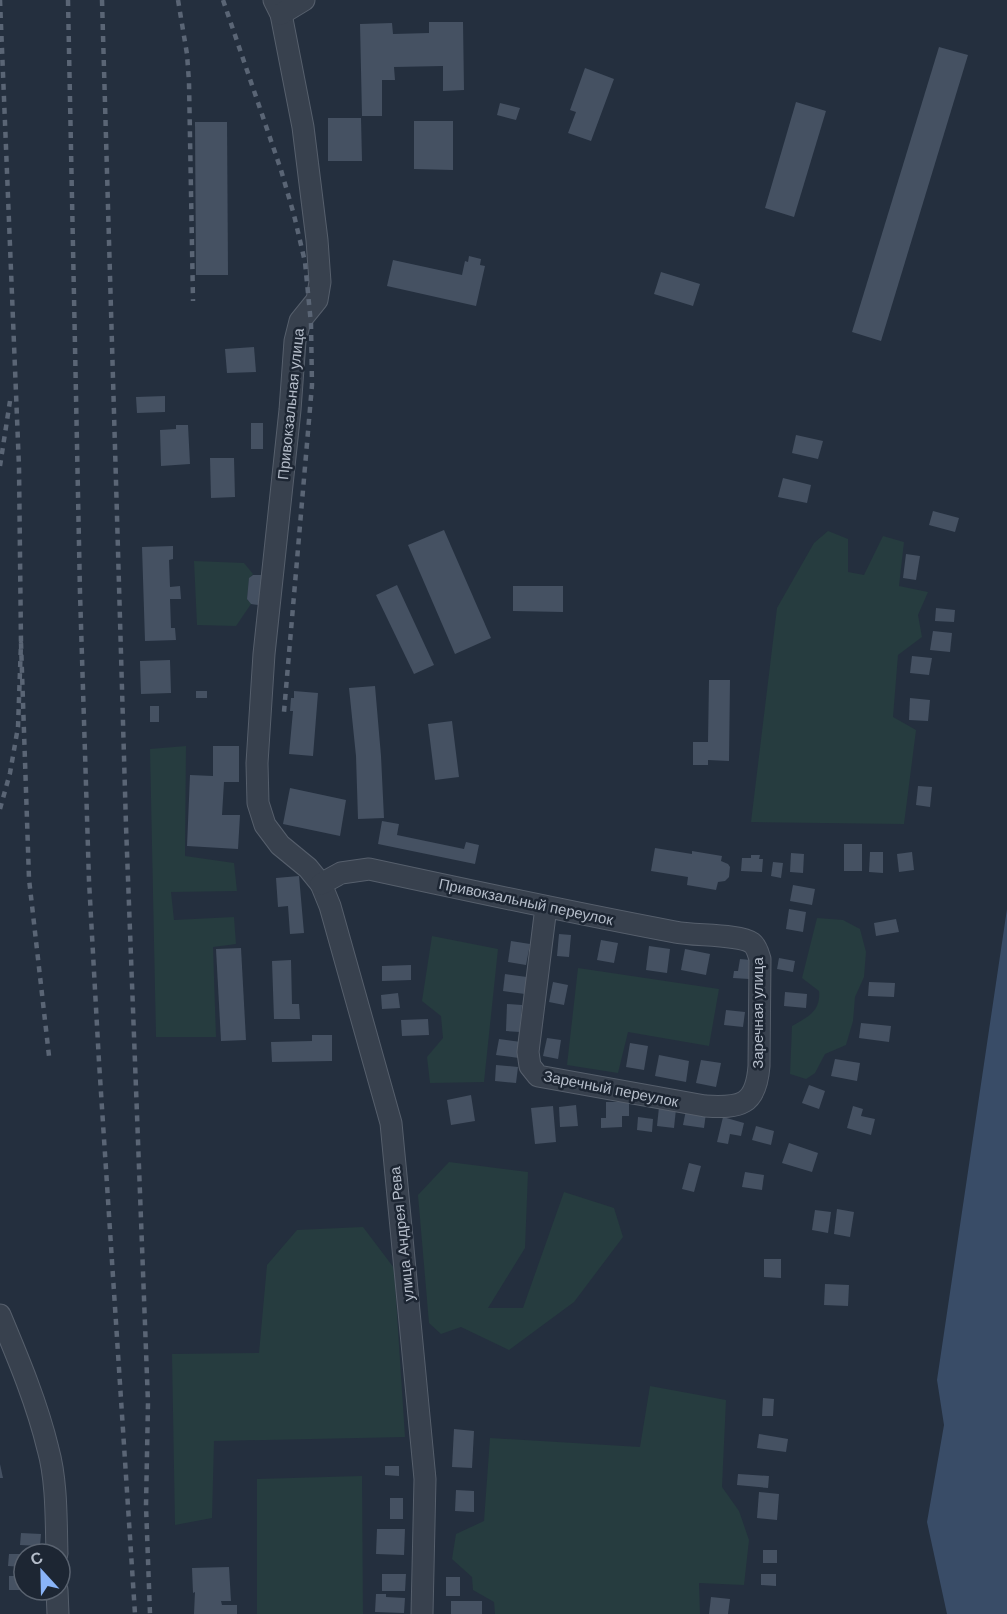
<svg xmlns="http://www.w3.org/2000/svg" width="1007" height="1614" font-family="Helvetica,sans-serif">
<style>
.green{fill:#263c3f}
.water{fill:#394c67}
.building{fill:#455162}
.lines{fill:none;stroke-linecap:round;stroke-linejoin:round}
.minor-casing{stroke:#565f6c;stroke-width:23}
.minor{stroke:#38414e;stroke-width:21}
.rail{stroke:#5a6575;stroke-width:4.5;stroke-dasharray:6 6;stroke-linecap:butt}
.labels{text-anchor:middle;stroke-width:5;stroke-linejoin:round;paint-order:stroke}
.street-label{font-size:15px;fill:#b4bcc9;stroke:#1d2633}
</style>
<rect width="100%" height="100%" fill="#242f3e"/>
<g class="green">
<path d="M828 531 848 539V572L864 575 883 536 904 542 899 586 928 592 918 615 922 637 898 655 893 717 916 730 904 824 751 822 777 608 814 543Z"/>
<path d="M194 561 244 563 253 574 249 579 247 599 251 604 236 626 197 625Z"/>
<path d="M186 746 185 856 234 863 237 891 171 892 174 920 234 917 236 944 213 947 216 1037H156L150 749Z"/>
<path d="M817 918 843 920 860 929 866 952 864 977 855 997 853 1021 846 1045 825 1054 815 1073 806 1079 790 1074 792 1026C808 1017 821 1011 819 991L802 978Z"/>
<path d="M432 936 498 949 484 1082 430 1083 427 1057 443 1038 441 1016 422 1001Z"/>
<path d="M578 968 719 989 709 1046 628 1032 618 1073 567 1065Z"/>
<path d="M449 1162 528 1172 525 1248 488 1308H523L564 1192 614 1208 623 1237 574 1302 509 1350 461 1327 441 1334 429 1323 418 1195Z"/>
<path d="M363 1227 394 1268 405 1437 214 1441 212 1518 175 1525 172 1354 259 1353 267 1265 297 1230Z"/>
<path d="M650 1386 726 1400 722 1487 739 1511 749 1540 744 1585 699 1583 700 1614H495L494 1602 473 1590 472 1577 452 1559 456 1534 484 1521 490 1438 640 1447Z"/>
<path d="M362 1476 363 1614H257V1479Z"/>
</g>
<path class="water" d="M1007 909V1614H947L927 1522 944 1425 937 1380Z"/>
<g class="building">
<path d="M429 22H463L464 90 443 91V66L394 67 395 80H382V116H362L360 24 392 23 393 34 429 33Z"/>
<path d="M939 47 968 55 881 341 852 332Z"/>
<path d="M585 68 614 79 591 141 568 133 576 112 570 110Z"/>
<path d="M796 102 826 111 794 217 765 208Z"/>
<path d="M500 103 520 108 516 120 497 115Z"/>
<path d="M328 118H361L362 161H328Z"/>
<path d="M414 121H453V170L414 169Z"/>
<path d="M195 122H227L228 275H196Z"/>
<path d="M469 256 481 259 480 265 485 266 476 306 387 286 393 260 462 275 465 261 468 262Z"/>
<path d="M661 272 700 284 693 306 654 294Z"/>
<path d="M254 347 256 372 227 373 225 349Z"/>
<path d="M165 396V412L137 413 136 397Z"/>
<rect x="251" y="423" width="12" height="26"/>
<path d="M176 425H188L190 464 161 466 160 430 176 429Z"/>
<path d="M796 435 823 441 818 459 792 453Z"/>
<path d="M210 458H234L235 497 211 498Z"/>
<path d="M783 478 811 485 807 503 778 497Z"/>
<path d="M933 511 959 518 955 532 929 525Z"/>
<path d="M444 530 491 638 455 654 408 545Z"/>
<path d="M173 546V559L169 560 170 587 180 586 181 599H170L171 628H175L176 640 145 641 142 547Z"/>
<path d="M906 554 920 556 916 580 903 578Z"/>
<path d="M253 575H262L265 580 263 600 259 605 251 604 247 599 249 578Z"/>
<path d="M397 585 434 665 414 674 376 595Z"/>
<path d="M513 586H563V612L513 611Z"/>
<path d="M936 608 955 610 954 622 935 621Z"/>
<path d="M933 631 952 633 950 652 930 650Z"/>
<path d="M912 656 932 658 929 675 910 673Z"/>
<path d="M170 660 171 693 141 694 140 661Z"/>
<path d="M709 680H730L729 761 708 760V765H693V742H708Z"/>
<path d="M375 686 381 756 384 818 358 819 356 756 349 688Z"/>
<rect x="196" y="691" width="11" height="7"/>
<path d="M294 691 318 693 313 756 289 754 293 711H290L291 698H294Z"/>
<path d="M910 698 930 700 928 721 909 720Z"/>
<rect x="150" y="706" width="9" height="16"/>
<path d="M452 721 459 777 435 780 428 724Z"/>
<path d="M213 746H239V782H224L222 815H240L238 849 187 846 190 775 213 776Z"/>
<path d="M918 786 932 787 930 807 916 805Z"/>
<path d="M290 788 346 800 340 836 283 824Z"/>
<path d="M382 821 399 824 397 835 464 849 466 842 479 845 475 864 378 844Z"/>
<rect x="844" y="844" width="18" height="27"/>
<path d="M655 848 692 854V851L722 856 721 861 728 864 730 867 729 877 725 881 718 882 716 890 687 885 688 877 651 871Z"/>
<path d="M870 852H883V873L869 872Z"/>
<path d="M912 852 914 870 899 872 897 854Z"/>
<path d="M791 853 804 854 803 873 790 872Z"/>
<path d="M751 855H760L759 859H763L762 872 741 871 742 858H751Z"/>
<path d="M773 862 783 863 781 878 771 876Z"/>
<path d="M299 876 304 933 290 934 288 906 278 907 276 878Z"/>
<path d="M793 885 815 889 812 905 790 901Z"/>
<path d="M789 909 806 912 803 932 786 929Z"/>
<path d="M896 919 899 932 876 936 874 923Z"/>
<path d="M559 934 571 935 569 957 557 956Z"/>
<path d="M601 940 618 943 614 963 597 960Z"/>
<path d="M511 941 530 944 526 965 508 962Z"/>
<path d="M649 946 670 949 667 973 646 970Z"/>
<path d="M241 948 246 1040 221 1041 216 949Z"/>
<path d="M685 949 710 954 706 975 681 970Z"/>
<path d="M779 958 795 961 793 972 777 969Z"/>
<path d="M740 959 751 960 749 979 733 978 734 971H738Z"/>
<path d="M291 960 292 1004H299L300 1019H274L272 961Z"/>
<path d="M411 965V980L382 981V966Z"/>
<path d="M505 974 527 977 525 994 503 991Z"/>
<path d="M553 982 568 985 564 1005 549 1002Z"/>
<path d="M869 982 895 983 894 997 868 996Z"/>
<path d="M785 992 807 994 806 1008 784 1006Z"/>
<path d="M398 993 400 1008 382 1009 381 995Z"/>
<path d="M507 1004 522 1005 520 1032 506 1031Z"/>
<path d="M726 1010 745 1012 743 1027 724 1025Z"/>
<path d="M428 1019 429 1035 402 1036 401 1020Z"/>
<path d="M861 1023 891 1026 889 1042 859 1038Z"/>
<path d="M312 1035H332V1061L272 1062 271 1042 312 1041Z"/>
<path d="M547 1038 561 1040 558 1059 543 1056Z"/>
<path d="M499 1039 521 1042 519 1058 496 1055Z"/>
<path d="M630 1043 648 1046 644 1070 626 1067Z"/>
<path d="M659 1055 689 1061 686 1082 655 1076Z"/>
<path d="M835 1059 860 1063 857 1081 831 1076Z"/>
<path d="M701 1060 721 1063 716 1087 696 1083Z"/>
<path d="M496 1065 518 1067 516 1083 495 1081Z"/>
<path d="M809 1085 825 1091 819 1109 802 1103Z"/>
<path d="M471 1095 475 1121 451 1125 447 1100Z"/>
<path d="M606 1102H629V1116H622V1127L601 1128V1118H606Z"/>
<path d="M576 1105 578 1126 560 1127 559 1107Z"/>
<path d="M553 1106 556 1142 535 1144 531 1108Z"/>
<path d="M853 1106 863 1109 861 1116 875 1119 871 1135 847 1128Z"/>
<path d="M659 1107 676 1109 674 1128 657 1126Z"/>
<path d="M686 1110 706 1113 704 1128 683 1125Z"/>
<path d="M638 1117 653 1119 652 1132 637 1130Z"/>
<path d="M723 1117 744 1123 741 1136 730 1134 728 1144 717 1142Z"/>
<path d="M756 1126 774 1131 771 1145 752 1140Z"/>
<path d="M789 1143 818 1153 812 1172 782 1163Z"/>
<path d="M689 1163 701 1166 694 1192 682 1189Z"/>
<path d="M745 1172 764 1175 762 1190 742 1187Z"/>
<path d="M837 1209 854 1212 850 1237 834 1234Z"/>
<path d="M815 1210 831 1212 828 1233 812 1230Z"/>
<path d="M764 1259H781V1278L764 1277Z"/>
<path d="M825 1284 849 1285 848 1306 824 1305Z"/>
<path d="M763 1398 774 1399 773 1416H762Z"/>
<path d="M454 1429 474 1431 472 1468 452 1467Z"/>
<path d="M759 1434 788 1439 786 1452 757 1448Z"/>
<path d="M0 1464 3 1478H0Z"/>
<path d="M385 1466H399V1476L385 1475Z"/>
<path d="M738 1474 769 1476 768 1488 737 1485Z"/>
<path d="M456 1490 474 1491V1512L455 1511Z"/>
<path d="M759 1492 779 1494 777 1520 757 1518Z"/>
<rect x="390" y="1498" width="13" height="21"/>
<path d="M377 1529H405L404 1555 376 1554Z"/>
<path d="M21 1533 41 1534 40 1546 20 1545Z"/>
<rect x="763" y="1550" width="14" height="13"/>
<path d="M9 1554H24V1567L8 1566Z"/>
<path d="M229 1567 231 1601H221L222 1605H237V1614H194L195 1592 193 1593 192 1568Z"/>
<path d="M382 1574H406L405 1591H382Z"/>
<path d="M761 1574H776V1586L761 1585Z"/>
<rect x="9" y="1576" width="15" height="14"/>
<rect x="446" y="1577" width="14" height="19"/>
<path d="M376 1594H386V1597L405 1598 404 1613 375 1612Z"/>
<path d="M711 1597 730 1599 728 1614H709Z"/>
<rect x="451" y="1601" width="31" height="13"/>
</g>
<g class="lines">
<g class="minor-casing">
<g id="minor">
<path d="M274 0 281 14 303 127 317 240 320 282 317 300 300 321 295 341 290 410 264 654 257 763 258 803 265 825 280 845 308 868 321 884 330 906 391 1123 425 1479 422 1614"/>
<path d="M281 14 304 0"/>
<path d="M321 884 341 873 369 869C471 891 573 913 675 932 693 936 739 934 752 943 757 947 758 953 760 959L759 1066C756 1106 740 1108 705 1106L538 1076 530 1066 528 1052 546 907"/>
<path d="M0 1315C18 1358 37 1403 48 1449 57 1481 56 1521 57 1554"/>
<path d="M57 1590 58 1614"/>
</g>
</g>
<use href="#minor" class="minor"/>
<g class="rail">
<path d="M0 0 19 467 21 643"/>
<path d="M68 0 80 593 89 881 99 1062 135 1614"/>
<path d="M102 0 126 826 148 1403 146 1506 150 1614"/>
<path d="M178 0 187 54 189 82 193 301"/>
<path d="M223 0 281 170 294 215 305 262 311 324 312 385 284 712"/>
<path d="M0 466 10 401"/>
<path d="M0 809 10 773 18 727 21 643 29 879 49 1056"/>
</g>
</g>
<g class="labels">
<g class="street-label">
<text transform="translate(291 404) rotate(-84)" y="5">Привокзальная улица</text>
<text transform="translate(526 902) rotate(12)" y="5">Привокзальный переулок</text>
<text transform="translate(758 1013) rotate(-90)" y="5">Заречная улица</text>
<text transform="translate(611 1089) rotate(11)" y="5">Заречный переулок</text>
<text transform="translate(402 1234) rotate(-96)" y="5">улица Андрея Рева</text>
</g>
</g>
<g transform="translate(42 1572) rotate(338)"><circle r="28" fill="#1d2633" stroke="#59626f" stroke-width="1.5"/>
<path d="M0-4.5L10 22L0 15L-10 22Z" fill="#8ab4f8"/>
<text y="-9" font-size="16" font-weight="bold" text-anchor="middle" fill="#b4bcc9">С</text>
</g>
</svg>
